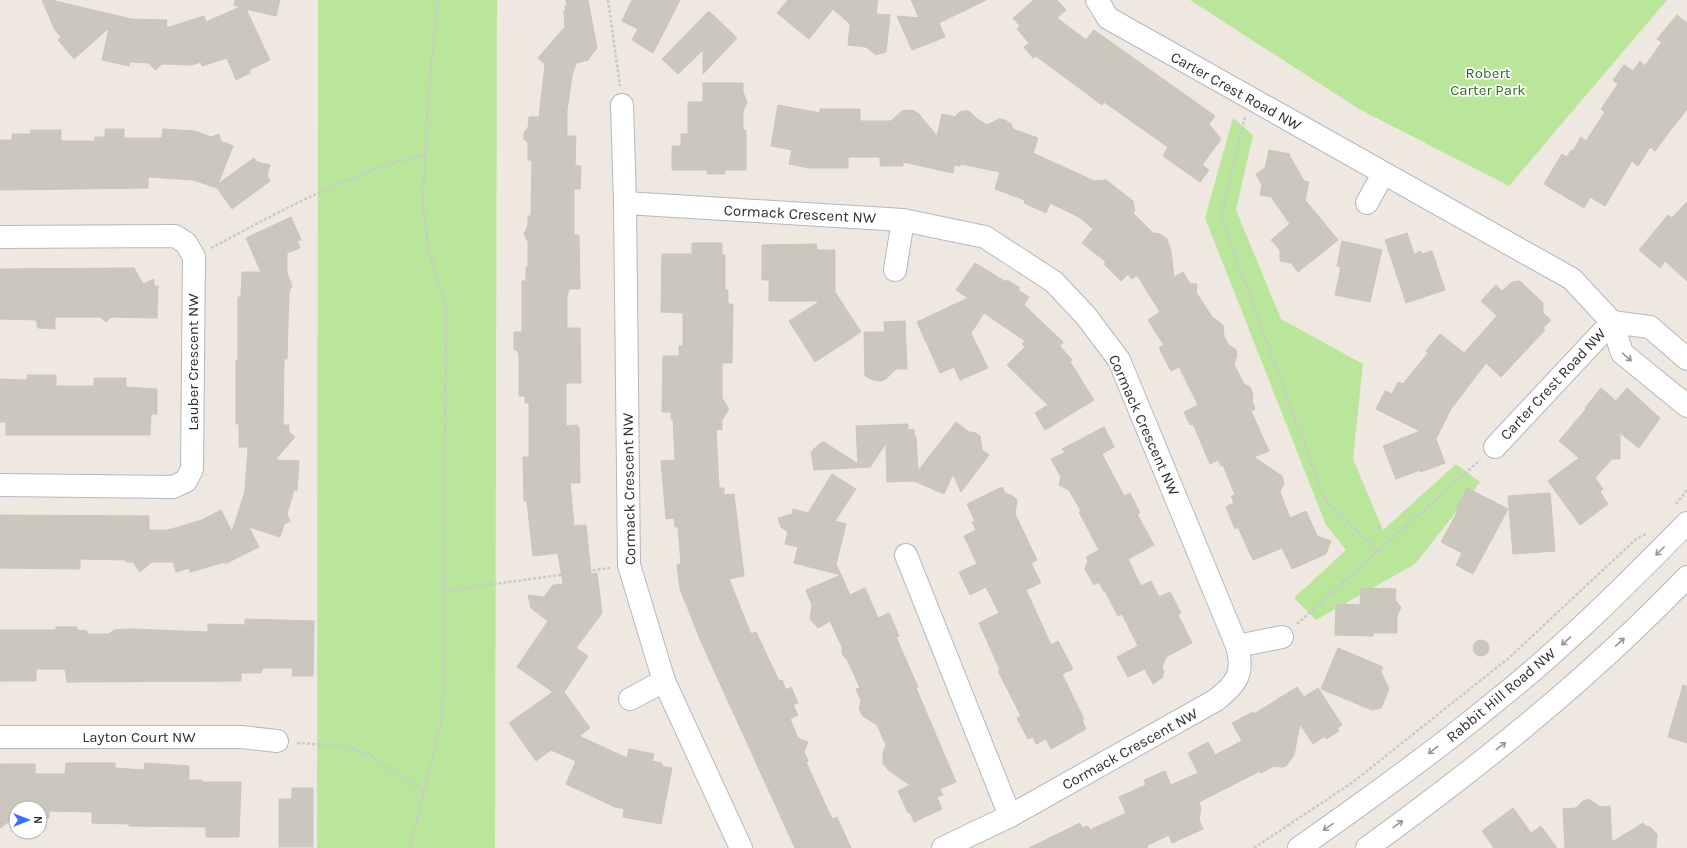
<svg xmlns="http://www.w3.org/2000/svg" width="1687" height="848" font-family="Karla,sans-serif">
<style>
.green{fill:#bae69c}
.building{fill:#cbc6be;stroke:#cbc4b9}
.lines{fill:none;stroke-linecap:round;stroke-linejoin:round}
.street-casing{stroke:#b4b7c1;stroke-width:24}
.secondary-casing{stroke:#b4b7c1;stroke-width:24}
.path{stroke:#c9c9c9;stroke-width:2.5;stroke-dasharray:3 2;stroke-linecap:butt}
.street{stroke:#fff;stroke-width:22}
.secondary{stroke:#fff;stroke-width:22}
.oneway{stroke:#969696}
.labels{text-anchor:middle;stroke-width:3.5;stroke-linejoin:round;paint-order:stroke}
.park-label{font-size:15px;fill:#306f19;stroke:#fff}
.street-label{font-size:15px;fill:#2e2e2e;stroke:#fff}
</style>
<rect width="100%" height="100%" fill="#efe8e0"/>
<g class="green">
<path d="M318 0H497L495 848H317Z"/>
<path d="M1190 0H1667L1509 186 1359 109Z"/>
<path d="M1233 118 1253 135 1236 210 1281 319 1363 364 1353 459 1383 530 1456 464 1480 482 1415 564 1316 620 1294 598 1346 550 1326 525 1205 218Z"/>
</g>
<g class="building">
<path d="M42 0H51L131 19 167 20 166 28 204 16 206 22 240 7 234 5 235 0H280L276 16 246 9 270 60 249 70 250 73 236 80 227 58 202 66 201 62 192 65 162 64 155 70 149 63 130 62 129 66 102 60 109 28 74 59 58 40 61 37 55 30Z"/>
<path d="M566 0H588L597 48 588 60 576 63 572 76 567 110V136H576L575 166H581L580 189H574V235H579L580 289H569L567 296V328H580L581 383H566V426L577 425V427H579L580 483H570L574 526 586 525 591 574 597 573 602 613 576 648 588 656 564 692 590 728 579 736 627 758 629 749 654 754 652 761 662 763V766L672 768 661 824 623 817 624 809 615 807 566 784 576 761 551 750 536 761 509 723 553 692 517 667 548 621 531 608 528 595 544 597 553 585 563 584 558 553 533 556 527 501H524L523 457H529V403H525V396H519V355L517 350H514V332H522V281H526V267H528V242L524 234 528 225V216H531L532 160H528V143L524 139V133L528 128 529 117H539L545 64 538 58 565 27 564 11H566L565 6H567Z"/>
<path d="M632 0H680L653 53 632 40 638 29 622 21Z"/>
<path d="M788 0H878L876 14 890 15 886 52 876 55 866 47 848 45 850 24 833 9 809 39 777 13Z"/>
<path d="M911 0H986L939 23 945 37 912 50 897 16 919 18Z"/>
<path d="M1034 0H1057L1066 10 1057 18 1086 40 1094 30 1215 116 1209 124 1221 139 1202 165 1209 170 1200 182 1163 156 1168 147 1104 102 1102 105 1036 56 1033 58 1024 47 1029 43 1017 29 1020 26 1013 18Z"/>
<path d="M709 11 737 38 703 74V50L678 74 662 59Z"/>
<path d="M1677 15 1687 23V109L1670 131 1655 151 1650 147 1638 166 1632 161 1605 206 1590 197 1584 208 1544 184 1562 154 1567 157 1571 150 1573 151 1581 137 1586 141 1605 112 1601 109 1618 84 1613 80 1624 65 1633 71 1640 61 1645 66 1662 42 1657 39Z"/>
<path d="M703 83H743V92L747 102 743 111V130H746V170H725V174H707V170H672V146H681V134H688V102H703Z"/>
<path d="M778 105 820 113V109H860V121H891L902 111 912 110 918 113 937 136 942 114 956 117 957 114 962 111H969L977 119 987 125 999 119 1005 120 1011 124 1013 129 1038 138 1033 153 1094 181 1106 180 1133 201 1135 211 1133 213 1153 233 1160 234 1167 239 1171 251 1174 277 1183 272 1190 284H1197L1196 292 1212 317 1223 325 1224 336 1228 344 1236 350 1237 356 1234 364 1244 384 1250 387 1253 394 1252 401 1255 409 1251 411 1269 451 1254 457 1282 476 1284 483 1280 492 1290 518 1306 511 1317 536 1331 541 1326 554 1292 569 1282 548 1253 560 1238 527 1235 529 1226 507 1234 503 1231 496 1235 495 1223 465 1221 466 1218 460 1210 464 1193 424 1190 425 1184 412 1198 405 1179 367 1171 371 1159 348 1164 345 1148 320 1160 312 1137 275 1132 279 1128 274 1121 281 1104 264 1106 262 1082 243 1093 229 1079 217 1050 203 1046 213 1024 203 1025 200 995 189 1000 172 961 164 960 166 954 165 953 173 903 162V166H880V157H848V168H809L789 164 792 150 771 146Z"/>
<path d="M105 129H124V138H162L163 129 195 131 211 137 219 134 221 141 233 146 218 184 254 158 257 162 270 165 267 175 270 181 232 209 217 188 193 180 148 177V188L0 190V140H12V134H31V130H61V141H95V137H105Z"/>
<path d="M1269 150 1290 154 1289 158H1291L1304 181 1309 182 1305 200 1338 240 1298 272 1291 263 1280 261V250L1271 240 1290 224 1271 197 1260 195 1262 185 1256 174 1265 168Z"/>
<path d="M1687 202V281L1665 261 1660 268 1639 250 1668 215 1672 218Z"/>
<path d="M291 217 301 240 297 241 300 248 287 253V273L292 286 289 292 287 359H284L283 425H289V432L295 437 275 460 299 461 297 491 294 490 287 514 290 521 284 524 280 537 249 527 259 547 225 564V562L190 572 189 568 176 572 173 562H152L140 572 133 562H126V560L80 559V569L0 568V515L149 516V530H168L202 520 221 510 232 532 245 491 248 447H239V424H236V361H238V297H241L242 272H261L246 238Z"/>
<path d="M1407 233 1414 254 1421 251 1422 254 1432 251 1445 290 1406 303 1385 240Z"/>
<path d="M1342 241 1382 250 1370 302 1335 295 1341 267 1337 266Z"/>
<path d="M692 243H722V255H725V290H728V304H733L732 363H722V398L729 409 722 420V430L716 429 719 488H724V495L734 494 744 576 729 579 751 634 756 632 779 681 782 680 786 690 791 687 798 703 793 705 798 715 790 719 798 738 808 742 804 752 808 761 806 762 832 819 837 817 851 848H795L702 644 680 589 677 565 681 564 678 527H675L674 518 666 519 661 461 675 460 673 419H671V412H662L663 356H679V346H683V313L661 312 662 254H692Z"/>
<path d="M816 244 817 250H835V292L861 332 815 362 789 321 820 301H769V280H762V245Z"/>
<path d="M975 263 1006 282 1007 280 1020 288 1018 290 1029 297 1024 305 1063 342 1060 346 1072 360 1070 362 1094 400 1045 430 1035 413 1048 405 1007 365 1025 347 1022 344 1025 341 984 313 971 333 988 368 960 380 954 367 940 373 917 322 968 298 956 290Z"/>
<path d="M134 268 143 284 154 279V286H158L157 318 111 317 106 322 100 317H55V329L38 328 36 320 0 319V269Z"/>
<path d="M1520 281 1543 303V313L1551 320 1543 328 1545 330 1501 377 1486 363 1451 409 1436 439 1445 463 1421 472 1420 470 1396 479 1383 446 1420 431 1376 409 1385 391 1392 394 1398 382 1403 384 1428 353 1426 351 1440 334 1464 353 1497 316 1481 301 1496 285 1502 291 1512 282Z"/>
<path d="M905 321 907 369H896L886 379 881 381 873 380 865 376 864 332H885L884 322Z"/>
<path d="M27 375H56V386H94V378H126V387L157 389V414H151L150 435H6V422H0V379L27 380Z"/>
<path d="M1601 388 1616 401 1627 388 1660 418 1639 448 1620 433V459H1612L1595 478 1603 489 1600 492 1608 504 1580 525 1548 481 1579 458 1559 441 1586 409 1585 408Z"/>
<path d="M956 422 969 432 976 433 980 436 982 450 989 455 961 492 953 474 944 494 914 481 887 482 886 443 870 467 814 470 811 452 819 444 824 442 858 464 856 426 908 424V430L914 429V436H916L918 471Z"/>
<path d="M1104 427 1114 447 1102 454 1124 496 1130 493 1140 513 1137 514 1154 545 1128 559 1141 586 1151 581 1159 597 1170 592 1181 613 1178 615 1192 643 1166 657 1162 668 1164 671 1162 678 1153 684 1145 669 1128 677 1117 657 1138 646 1122 614 1118 616 1105 591 1104 592 1099 582 1094 585 1085 569 1088 561 1086 557 1099 550 1079 512 1081 511 1069 490 1059 485 1061 477 1051 459 1066 452 1062 449Z"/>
<path d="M832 474 856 489 835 521 846 524 836 564 841 575 794 563 798 547 785 544 788 532 781 527 778 518 792 514 793 509 808 513Z"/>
<path d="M1002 487 1005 493 1013 496 1017 500 1015 514 1037 560 1031 563 1041 583 1026 590 1051 645 1058 641 1073 669 1062 674 1084 719 1082 720 1086 729 1051 749 1046 739 1036 744 1033 737 1028 739 1017 718 1021 716 998 671 1000 670 979 623 999 613 986 587 970 595 959 572 977 564 964 536 976 530 972 522 975 521 967 504Z"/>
<path d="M1467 488 1508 509 1473 574 1456 565 1462 553 1441 542 1458 511 1456 510Z"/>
<path d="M1550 493 1555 551 1513 554 1508 496Z"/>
<path d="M841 575 850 595 865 588 878 618 889 613 899 636 896 637 918 687 916 688 956 782 940 789 943 795 937 797 942 809 914 822 910 812 908 813 898 791 910 785 888 770 883 763V753L886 745 877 725 863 716 859 710 861 701 856 689 860 688 848 661 842 654V647L830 621 818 628 810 619 812 605 806 590Z"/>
<path d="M1361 588 1396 589 1395 600 1401 607 1397 616V633H1373V636L1335 635 1336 604 1360 605Z"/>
<path d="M245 619 314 621 313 676H292L293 668H263L261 673H241V681L67 682 65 669H36V681H0V630H56V627H77V630L87 631V634H109L114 630 131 629 208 632V624L245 625Z"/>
<circle cx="1481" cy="648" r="8"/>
<path d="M1338 648 1383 667 1381 672 1389 689 1381 708 1372 710 1321 689Z"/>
<path d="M1683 685 1687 686V743L1668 737Z"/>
<path d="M1297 687 1304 697 1318 688 1342 725 1337 728 1339 731 1326 739 1325 736 1313 744 1300 724 1294 755 1286 766 1281 767 1274 766 1261 773 1260 771 1199 802 1201 809 1199 819 1203 829 1172 843 1169 835 1148 845 1147 848H1029L1080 823 1082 828 1088 826 1090 830 1126 813 1119 797 1146 785 1144 780 1165 771 1171 785 1198 773 1188 753 1208 742 1215 755 1242 741 1232 723 1253 712 1254 714Z"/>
<path d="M66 763H115V768L144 770 145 763 189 766V780H202V782H241L239 837H206V827L129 826V824L92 823V812L49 811V818H40V820V808H16V820H11L0 828V764H35V774H65Z"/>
<path d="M292 788H313V847H279V799H292Z"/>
<path d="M1588 799 1601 807 1610 806 1612 842 1643 823 1645 826 1650 827 1657 834 1656 848H1565L1563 809 1576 808 1583 801Z"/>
<path d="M1513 808 1531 833 1541 826 1557 848H1494L1482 831Z"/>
</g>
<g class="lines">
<g class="street-casing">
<g id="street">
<path d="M622 105 625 203"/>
<path d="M1367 203 1383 174"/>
<path d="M0 237 175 236 186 243 194 257 192 469 186 481 173 487 0 485"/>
<path d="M895 270 903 220"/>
<path d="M1495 447 1612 322"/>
<path d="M906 555 1010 816"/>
<path d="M1237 646 1282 637"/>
<path d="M630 699 664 681"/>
<path d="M0 737H241L277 741"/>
<path d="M741 848 664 681 629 565 625 203 903 220 985 237 1054 282 1086 316 1119 360 1237 646C1244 673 1238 683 1216 700L1010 816 943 848"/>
</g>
</g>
<g class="secondary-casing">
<g id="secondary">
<path d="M1097 0 1108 18 1572 279 1612 322 1622 353 1687 406"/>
<path d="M1612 322 1650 327 1687 359"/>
<path d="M1299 848C1366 801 1433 753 1496 701 1564 647 1626 585 1687 523"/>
<path d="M1367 848C1480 766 1590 678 1687 577"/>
</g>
</g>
<g class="path">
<path d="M608 0 620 86"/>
<path d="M1245 117 1221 217 1325 500 1378 551"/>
<path d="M211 248C279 212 348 173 424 155"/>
<path d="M1676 504 1687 490"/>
<path d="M444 591 610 568"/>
<path d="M1297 624 1480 460"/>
<path d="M297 743 344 746 368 754 424 792"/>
<path d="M410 848 441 723 443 692 446 307 428 248 423 203 428 97 438 0"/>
<path d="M1254 848 1353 782 1510 657 1636 539 1646 534"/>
</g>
<use href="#street" class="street"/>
<use href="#secondary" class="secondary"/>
</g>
<defs><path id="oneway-shaft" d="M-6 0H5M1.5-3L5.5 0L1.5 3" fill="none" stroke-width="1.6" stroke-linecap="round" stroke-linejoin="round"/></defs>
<g class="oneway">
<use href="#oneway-shaft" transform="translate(1627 357) rotate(41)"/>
<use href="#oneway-shaft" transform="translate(1660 551) rotate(135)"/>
<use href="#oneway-shaft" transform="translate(1566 641) rotate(139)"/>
<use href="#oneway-shaft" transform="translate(1620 642) rotate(-43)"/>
<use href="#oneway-shaft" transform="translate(1501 746) rotate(-37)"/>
<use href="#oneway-shaft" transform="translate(1433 750) rotate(142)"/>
<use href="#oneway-shaft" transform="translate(1398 824) rotate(-37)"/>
<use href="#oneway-shaft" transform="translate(1328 827) rotate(145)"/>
</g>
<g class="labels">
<g class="park-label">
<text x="1488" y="78">Robert<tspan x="1488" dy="17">Carter Park</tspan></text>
</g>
<g class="street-label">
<text transform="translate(1236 91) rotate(29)" y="5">Carter Crest Road NW</text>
<text transform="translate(800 214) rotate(3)" y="5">Cormack Crescent NW</text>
<text transform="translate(193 362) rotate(-90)" y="5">Lauber Crescent NW</text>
<text transform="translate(1553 384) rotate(-47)" y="5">Carter Crest Road NW</text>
<text transform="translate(1144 425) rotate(66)" y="5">Cormack Crescent NW</text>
<text transform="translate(629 489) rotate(-91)" y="5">Cormack Crescent NW</text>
<text transform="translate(1501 695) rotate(-40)" y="5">Rabbit Hill Road NW</text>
<text x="139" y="742">Layton Court NW</text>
<text transform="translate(1130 749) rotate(-29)" y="5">Cormack Crescent NW</text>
</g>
</g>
<g transform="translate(28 820) rotate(90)"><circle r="19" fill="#ffffff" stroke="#ababab"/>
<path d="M0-3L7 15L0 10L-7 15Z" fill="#3e6dfe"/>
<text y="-6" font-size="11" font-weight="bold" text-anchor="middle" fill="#2e2e2e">N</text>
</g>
</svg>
